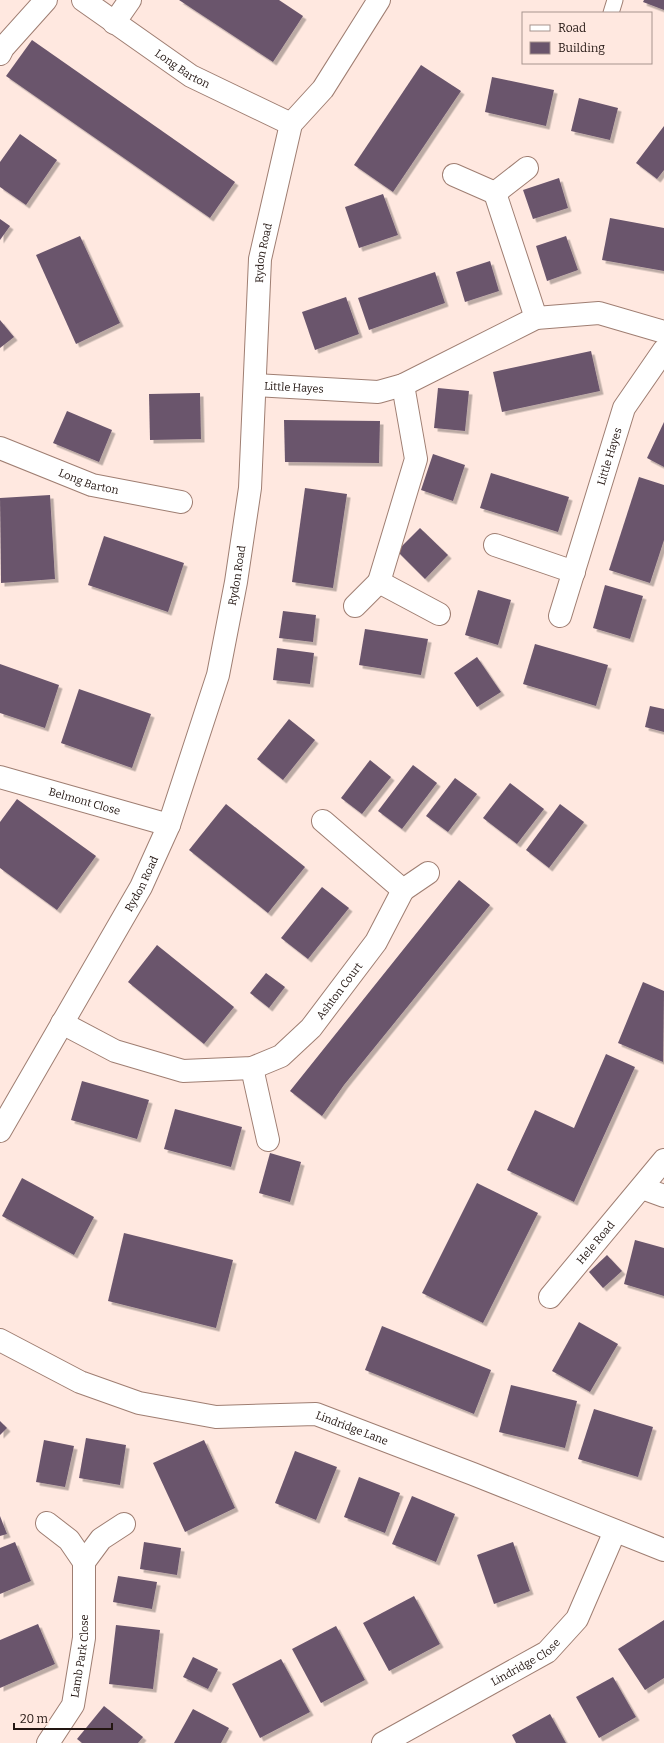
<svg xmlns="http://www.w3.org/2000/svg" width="664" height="1743" font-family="Bitter,serif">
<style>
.building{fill:#6a556c;filter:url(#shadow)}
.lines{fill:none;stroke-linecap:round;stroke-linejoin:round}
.service-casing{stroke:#9f7e72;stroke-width:17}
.minor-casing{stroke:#9f7e72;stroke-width:24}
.service{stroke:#fff;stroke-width:15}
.minor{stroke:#fff;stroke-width:22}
.labels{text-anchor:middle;stroke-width:4;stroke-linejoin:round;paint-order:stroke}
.street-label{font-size:11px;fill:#231612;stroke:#ffe8e0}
</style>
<defs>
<filter id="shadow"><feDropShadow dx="3.5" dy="3.5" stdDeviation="0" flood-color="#0004"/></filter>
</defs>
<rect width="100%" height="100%" fill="#ffe8e0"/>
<g class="building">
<path d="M179 0H279L303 16 273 62Z"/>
<path d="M644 0H664V10L643 2Z"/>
<path d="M32 40 235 182 210 218 6 76Z"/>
<path d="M421 65 461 91 393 192 354 165Z"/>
<path d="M492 77 554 90 546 126 485 112Z"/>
<path d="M579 98 618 108 610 140 571 131Z"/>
<path d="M664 126V170L657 179 636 163Z"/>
<path d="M20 134 57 160 26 205 0 187V162Z"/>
<path d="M559 178 568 208 533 219 523 190Z"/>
<path d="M383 194 398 235 359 248 345 207Z"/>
<path d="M610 218 664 228V271L602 260Z"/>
<path d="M0 219 10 226 0 240Z"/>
<path d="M80 236 120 323 76 344 36 255Z"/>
<path d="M566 236 578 270 547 281 536 246Z"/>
<path d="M490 261 499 291 465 302 456 272Z"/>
<path d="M435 272 445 303 369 330 358 298Z"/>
<path d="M346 297 359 334 315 350 302 312Z"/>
<path d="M0 320 14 337 0 348Z"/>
<path d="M591 351 600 391 502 412 493 372Z"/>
<path d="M438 388 469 391 465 431 434 428Z"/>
<path d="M200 393 201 439 150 440 149 394Z"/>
<path d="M67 411 112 430 99 462 53 443Z"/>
<path d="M284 420 380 421 379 463 285 462Z"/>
<path d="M664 422V467L647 458Z"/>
<path d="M433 454 465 465 453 501 421 490Z"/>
<path d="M491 473 569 497 558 532 480 508Z"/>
<path d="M639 477 664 485V540L650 583 609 570Z"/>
<path d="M305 488 347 494 333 588 292 582Z"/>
<path d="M50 495 55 579 1 583 0 498Z"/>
<path d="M420 528 448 555 425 579 397 551Z"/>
<path d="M104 536 184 563 168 612 88 585Z"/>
<path d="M605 585 643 596 630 639 593 628Z"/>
<path d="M478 590 511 600 498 645 465 635Z"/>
<path d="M283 611 316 615 313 642 279 638Z"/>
<path d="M365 629 428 639 421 675 359 665Z"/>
<path d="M535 644 608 665 596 706 523 684Z"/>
<path d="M277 648 314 653 310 684 273 680Z"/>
<path d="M477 657 501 692 477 707 454 673Z"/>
<path d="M0 664 59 685 45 728 0 713Z"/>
<path d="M79 689 151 714 132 768 61 743Z"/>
<path d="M650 706 664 709V732L645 727Z"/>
<path d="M289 719 315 740 283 780 257 759Z"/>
<path d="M370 760 391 777 362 814 341 798Z"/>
<path d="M413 765 437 783 402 829 378 811Z"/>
<path d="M455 778 477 794 448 832 426 816Z"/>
<path d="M510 783 544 809 517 844 483 818Z"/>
<path d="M17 799 96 856 57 910 0 868V822Z"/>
<path d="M226 804 305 867 268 913 189 850Z"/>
<path d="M560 804 584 822 549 868 526 850Z"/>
<path d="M459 880 490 905 344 1085 322 1116 290 1091Z"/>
<path d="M322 887 349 908 308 959 281 938Z"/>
<path d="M157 945 234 1007 204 1044 128 982Z"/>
<path d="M266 973 285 987 269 1008 250 993Z"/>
<path d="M643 982 664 991 663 1062 618 1043Z"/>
<path d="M606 1054 635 1067 574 1202 507 1170 535 1110 574 1128Z"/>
<path d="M82 1081 149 1100 137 1139 71 1120Z"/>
<path d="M175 1109 242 1127 231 1167 164 1149Z"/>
<path d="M270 1153 301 1162 290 1202 259 1193Z"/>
<path d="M22 1178 94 1217 74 1255 2 1216Z"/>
<path d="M477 1183 538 1213 483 1323 422 1293Z"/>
<path d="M124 1233 233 1260 216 1328 108 1301Z"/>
<path d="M635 1240 664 1248V1296L624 1284Z"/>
<path d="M607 1255 622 1271 603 1288 589 1272Z"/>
<path d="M579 1322 618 1344 590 1392 552 1371Z"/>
<path d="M382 1326 491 1370 474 1414 365 1370Z"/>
<path d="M511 1385 577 1401 565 1448 499 1432Z"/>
<path d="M594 1409 653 1427 638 1477 578 1459Z"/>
<path d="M0 1421 7 1428 0 1435Z"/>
<path d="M86 1438 126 1445 120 1485 79 1478Z"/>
<path d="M44 1440 74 1446 65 1487 36 1482Z"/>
<path d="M204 1440 235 1508 185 1532 153 1463Z"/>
<path d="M295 1451 337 1467 316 1520 275 1503Z"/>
<path d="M359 1477 400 1493 385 1533 344 1517Z"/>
<path d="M412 1496 455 1514 436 1562 392 1544Z"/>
<path d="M0 1516 7 1534 0 1536Z"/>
<path d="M15 1542 31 1581 0 1594V1548Z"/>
<path d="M144 1542 181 1548 177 1575 140 1569Z"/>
<path d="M513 1542 530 1591 494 1604 477 1555Z"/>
<path d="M118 1576 157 1582 152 1609 113 1602Z"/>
<path d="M414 1596 440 1644 389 1671 363 1623Z"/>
<path d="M664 1620V1678L645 1690 618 1649Z"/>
<path d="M38 1624 55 1664 0 1688V1640Z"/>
<path d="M116 1625 160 1630 153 1689 109 1684Z"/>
<path d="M336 1626 365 1680 321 1703 292 1649Z"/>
<path d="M193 1657 218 1669 208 1689 183 1677Z"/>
<path d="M281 1659 310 1712 260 1738 232 1684Z"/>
<path d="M613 1677 636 1717 599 1738 576 1697Z"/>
<path d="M104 1706 143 1737 138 1743H82L77 1739Z"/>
<path d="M193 1709 229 1728 221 1743H174Z"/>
<path d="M550 1714 566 1743H516L512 1735Z"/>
</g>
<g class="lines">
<g class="service-casing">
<path id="service" d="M611 13 615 0"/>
</g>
<g class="minor-casing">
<g id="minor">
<path id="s1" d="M83 0 191 76 291 124"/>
<path d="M114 23 130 0"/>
<path d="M0 54 3 48 46 0"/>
<path d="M527 168 495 193 536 318"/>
<path d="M454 175 495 193"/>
<path id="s2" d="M255 385 378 392 403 385 536 318 599 313 664 332"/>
<path id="s3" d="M0 448 92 485 181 502"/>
<path d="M495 545 574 572"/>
<path d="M379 582 416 459 403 385"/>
<path d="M355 606 379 582 439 614"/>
<path id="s4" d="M560 616 624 408 664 350"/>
<path id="s5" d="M0 777 169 825"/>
<path d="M323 821 403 890 428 873"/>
<path id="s6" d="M62 1023 115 1051 183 1071 252 1068 281 1056 311 1028 376 942 403 890"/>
<path d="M252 1068 268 1140"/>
<path id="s7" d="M0 1131 141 887 169 825 218 675 236 582 250 488 260 259 291 124 323 89 379 0"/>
<path d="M642 1188 664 1196"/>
<path id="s8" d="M550 1297 664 1160"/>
<path id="s9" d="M0 1340 80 1382 139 1403 216 1417 316 1414 473 1474 664 1550"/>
<path d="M47 1523 69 1540 84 1562"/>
<path id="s10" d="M48 1743 73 1705 84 1638V1562L101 1539 124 1524"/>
<path id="s11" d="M383 1743 547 1652 577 1619 615 1531"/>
</g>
</g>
<use href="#service" class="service"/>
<use href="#minor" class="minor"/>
</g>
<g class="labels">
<g class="street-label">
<text dy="4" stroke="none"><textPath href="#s1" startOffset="121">Long Barton</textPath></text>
<text dy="4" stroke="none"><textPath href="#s7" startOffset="933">Rydon Road</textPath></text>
<text dy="4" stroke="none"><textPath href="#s2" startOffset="39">Little Hayes</textPath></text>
<text dy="4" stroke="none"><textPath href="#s4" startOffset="167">Little Hayes</textPath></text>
<text dy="4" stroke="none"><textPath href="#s3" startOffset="95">Long Barton</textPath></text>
<text dy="4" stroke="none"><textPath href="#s7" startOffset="609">Rydon Road</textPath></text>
<text dy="4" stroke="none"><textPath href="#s5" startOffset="88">Belmont Close</textPath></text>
<text dy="4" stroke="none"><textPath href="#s7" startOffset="285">Rydon Road</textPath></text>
<text dy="4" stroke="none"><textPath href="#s6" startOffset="319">Ashton Court</textPath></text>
<text dy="4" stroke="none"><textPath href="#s8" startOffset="71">Hele Road</textPath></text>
<text dy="4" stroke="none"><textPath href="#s9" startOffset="370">Lindridge Lane</textPath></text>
<text dy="4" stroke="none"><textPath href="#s10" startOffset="95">Lamb Park Close</textPath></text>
<text dy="4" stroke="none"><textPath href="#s11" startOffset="164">Lindridge Close</textPath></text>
</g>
</g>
<rect x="522" y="12" width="130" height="52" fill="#ffe8e0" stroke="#a7948e"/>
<rect x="530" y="25" width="20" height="6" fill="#ffffff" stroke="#a7948e"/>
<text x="558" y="32" font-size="12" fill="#231612">Road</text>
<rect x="530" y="42" width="20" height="12" fill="#6a556c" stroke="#a7948e"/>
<text x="558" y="52" font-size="12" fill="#231612">Building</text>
<path d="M14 1723v6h98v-6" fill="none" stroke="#231612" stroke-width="2"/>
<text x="20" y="1723" font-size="12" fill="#231612" stroke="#ffe8e0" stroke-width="3" paint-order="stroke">20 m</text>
</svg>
